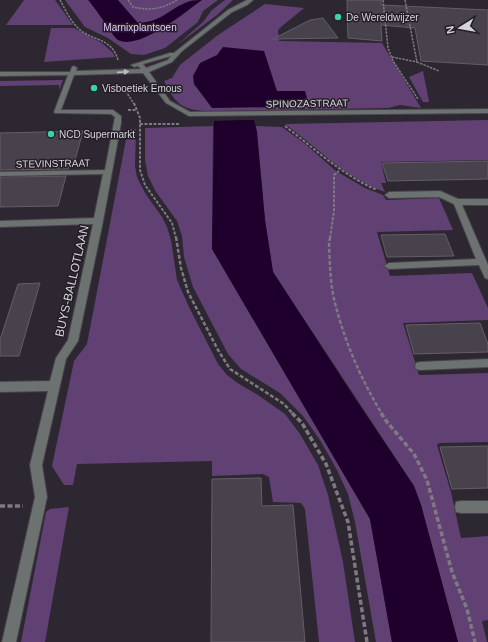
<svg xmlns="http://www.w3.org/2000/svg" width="488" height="642" font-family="Helvetica,sans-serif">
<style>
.green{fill:#614174}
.water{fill:#1f002d}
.building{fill:#48424c;stroke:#655e69}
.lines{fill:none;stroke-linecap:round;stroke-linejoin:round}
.minor-casing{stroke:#48434c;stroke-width:2}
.path-far3{stroke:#7e7982;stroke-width:1.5;stroke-dasharray:2.5 1;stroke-linecap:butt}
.path-far2{stroke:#7e7982;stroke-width:2;stroke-dasharray:3 1.5;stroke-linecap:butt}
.path-far1{stroke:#7e7982;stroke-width:2.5;stroke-dasharray:4 2;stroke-linecap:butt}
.path{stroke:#7e7982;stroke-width:3.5;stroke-dasharray:5 2.5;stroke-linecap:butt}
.minor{fill:#6c726f;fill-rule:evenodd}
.oneway{fill:#bdbcc0}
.poi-dot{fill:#38d4a6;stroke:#241e27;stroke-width:1.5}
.labels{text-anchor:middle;stroke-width:3;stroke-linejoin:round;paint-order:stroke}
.far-poi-label{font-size:10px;fill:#d8d4db;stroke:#241e27;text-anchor:start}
.far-park-label{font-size:10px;fill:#e7c4fd;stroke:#241e27}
.far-street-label{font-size:10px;fill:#d8d4db;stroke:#241e27}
.street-label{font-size:12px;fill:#d8d4db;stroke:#241e27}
</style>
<rect width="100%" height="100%" fill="#2d2731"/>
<g class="green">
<path d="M24 0H55L73 25H6Z"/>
<path d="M65 0H218L203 11 198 22 165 48 144 55 131 54 108 38 85 27Z"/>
<path d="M225 0H233L217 15 177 45 203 22 212 10Z"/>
<path d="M265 4 304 8 281 27 278 30 279 41 382 43 421 108 400 105 388 108 206 111C180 110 175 102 164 81L172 78 180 65 218 35Z"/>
<path d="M51 28H74L102 43 113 53 115 57 44 62Z"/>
<path d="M423 71 429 102H423L409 77Z"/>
<path d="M63 80 59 90V85L0 86V81Z"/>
<path d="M488 120V160L381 162 386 183H381L385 192C345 178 318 148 285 124Z"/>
<path d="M213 126 212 249 370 519 392 642H376L355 522 348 494 337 470 320 440 303 416 280 393 241 369 228 354 193 287 184 257 182 236 177 221 156 192 148 176 145 160V128Z"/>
<path d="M256 126 282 127 304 143 336 171 365 188 383 195 386 200 439 198 453 230 377 232 390 276 472 273 488 308V320L403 323 419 375 488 373V442L439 443 437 445 451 492 461 538 488 536V620L482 621 487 642H458L421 505 414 486 273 272 265 220Z"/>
<path d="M128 129H136L135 166 137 177 145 193 162 217 167 227 171 240 177 280 190 309 218 364 227 375 239 384 258 395 285 414 300 434 318 465 328 495 343 562 355 642H319L305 509 301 503 273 502 269 477 263 474 212 476V461L77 464 73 485H64L52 466 74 361 87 344Z"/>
<path d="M69 507 45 642H21L46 512 50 509Z"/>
</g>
<g class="water">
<path d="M88 0H118L138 23C163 22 169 8 190 1 193 0 199 0 202 0 185 12 139 51 118 40 113 37 96 8 88 0Z"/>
<path d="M223 47 264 51 277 91H305L307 98 281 107 212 108 194 84 193 76 200 63 217 55Z"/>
<path d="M240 120H254L257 132 265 220 273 272 356 400 414 486 421 505 458 642H392L370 519 212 249 214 121Z"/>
</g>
<g class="building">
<path d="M347 0H381V5L488 10V65L421 61 415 28 381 25 382 41 348 38Z"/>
<path d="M323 18 338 38 273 39 310 20Z"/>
<path d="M83 131 74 164H70L68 169 0 170V133Z"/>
<path d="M488 161V179L388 181 382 163Z"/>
<path d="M66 176 58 206 0 207V177Z"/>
<path d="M445 234 454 256 387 257 381 235Z"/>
<path d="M40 283 19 356H0V340L18 284Z"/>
<path d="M480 323 488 344V352L414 354 406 325Z"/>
<path d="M488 446V488L452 489 440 447Z"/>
<path d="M261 478 262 506 293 505 305 642H211L212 479Z"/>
</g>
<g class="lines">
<g class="minor-casing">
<g id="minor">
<path d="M247 0H253L247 5 232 12 182 51 172 62 149 72 170 101 190 112 488 109V113L189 116 166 103 143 73 74 75 61 110H113L121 116V123L103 221 78 341 66 359 42 465 47 497 16 642H2L35 497 30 465 48 391 0 392V382L50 381 56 358 68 340 93 224 0 227V221L94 218 103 174 0 176V172L105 170 115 117 111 114 55 113 54 112 68 75 0 76V72H70L72 67 74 66 77 68 76 71 141 69 138 66 134 67 131 65 170 53H174L228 10ZM171 56 168 60 146 68 143 64Z"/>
<path d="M440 191 458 199H488V205H462L488 265V279L485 278 479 265 389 269 384 266 389 263 476 259 454 204 439 197 389 198 385 195 389 192Z"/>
<path d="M488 359V367L420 370 416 369 415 366 416 363 420 362Z"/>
<path d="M461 501H488V513H461L456 512 455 507 456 502Z"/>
</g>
</g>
<g class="path-far3">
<path d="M60 0C65 9 70 20 77 27 91 42 111 36 118 60"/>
<path d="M128 0 133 7C150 11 162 9 177 0"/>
<path d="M383 0 388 48 393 61 418 99"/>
<path d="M405 0 417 62 439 71"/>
<path d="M392 57 417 62"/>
<path d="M122 85 134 104"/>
</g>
<g class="path-far2">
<path d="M134 103 140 118V170L145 185 172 223 176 238"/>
<path d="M128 110H137"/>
<path d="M140 124H180"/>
<path d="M285 126C315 149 342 175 377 190"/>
<path d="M330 238 334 211V175L339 171"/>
</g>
<g class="path-far1">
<path d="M176 237 181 268 188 292 218 350 230 369 284 404 293 414"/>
<path d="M330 237 329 245C330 264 330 284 335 303 345 343 361 379 382 414"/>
</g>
<g class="path">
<path d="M292 413 302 423 326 464 348 522 367 642"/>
<path d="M381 413 387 422 414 454 427 480 452 572 467 609 475 642"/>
<path d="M0 506H23"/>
</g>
<use href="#minor" class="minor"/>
</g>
<defs><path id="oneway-solid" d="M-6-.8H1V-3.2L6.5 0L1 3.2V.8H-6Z"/></defs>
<use class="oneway" href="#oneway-solid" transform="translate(123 72) rotate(-4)"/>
<g class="poi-dot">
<circle cx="338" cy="17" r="4"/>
<circle cx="94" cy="88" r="4"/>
<circle cx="51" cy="134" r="4"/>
</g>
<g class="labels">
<g class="far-poi-label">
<text x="346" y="21">De Wereldwijzer</text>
<text x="102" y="92">Visboetiek Emous</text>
<text x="59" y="138">NCD Supermarkt</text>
</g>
<g class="far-park-label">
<text x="140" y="31">Marnixplantsoen</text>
</g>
<g class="far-street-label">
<text transform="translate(307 103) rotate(-1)" y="4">SPINOZASTRAAT</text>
<text transform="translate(53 163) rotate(-1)" y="4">STEVINSTRAAT</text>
</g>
<g class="street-label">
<text transform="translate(72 281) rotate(-77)" y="4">BUYS-BALLOTLAAN</text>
</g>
</g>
<g transform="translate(460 28) rotate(259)" stroke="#241e27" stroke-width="3" paint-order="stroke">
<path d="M0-3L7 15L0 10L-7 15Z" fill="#d8d4db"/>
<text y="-6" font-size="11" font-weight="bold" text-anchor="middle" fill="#d8d4db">N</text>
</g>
</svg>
